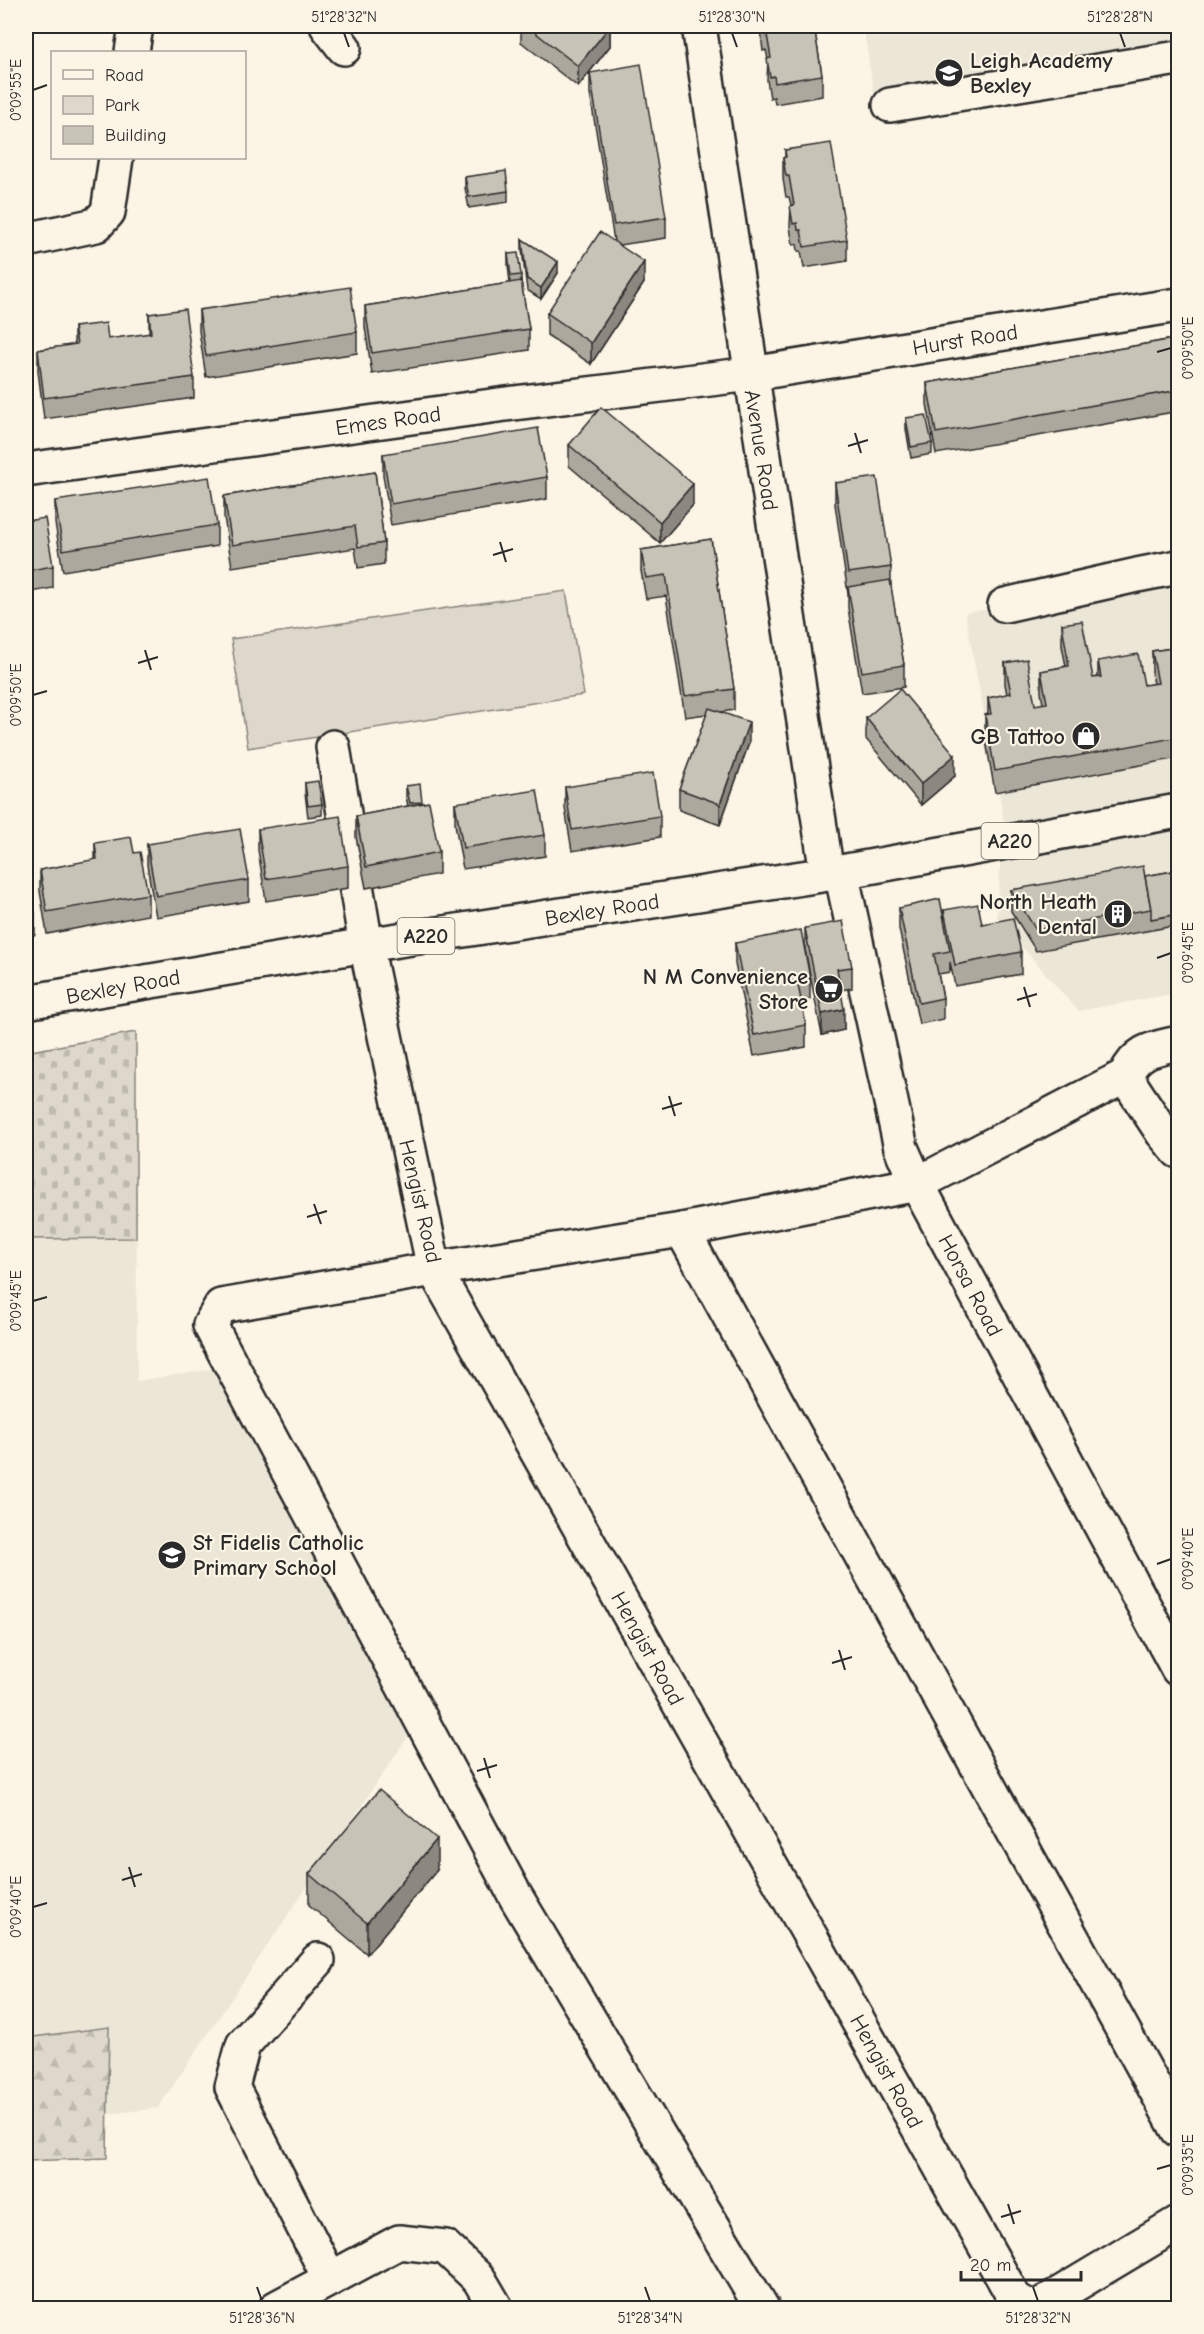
<svg xmlns="http://www.w3.org/2000/svg" width="1204" height="2334" font-family="'Comic Neue',sans-serif">
<style>
.built{fill:#ece6d7}
.green{fill:#ded8ca;stroke:#84827a;stroke-width:1.5}
.forest{fill:url(#forest-firs);stroke:#84827a;stroke-width:1.5}
.cemetery{fill:url(#cemetery-stones);stroke:#84827a;stroke-width:1.5}
.lines{fill:none;stroke-linecap:round;stroke-linejoin:round}
.minor-casing{stroke:#2b2b2b;stroke-width:38}
.major-casing{stroke:#2b2b2b;stroke-width:38}
.minor{stroke:#fcf5e5;stroke-width:33}
.major{stroke:#fcf5e5;stroke-width:33}
.wall{fill:#aca89d;stroke:#2b2b2b;stroke-width:1.5}
.shaded-wall{fill:#8c8880;stroke:#2b2b2b;stroke-width:1.5}
.building{fill:#c8c3b7;stroke:#2b2b2b;stroke-width:1.5}
.ticks{fill:none;stroke:#2b2b2b;stroke-width:2}
.labels{text-anchor:middle;stroke-width:4.5;stroke-linejoin:round;paint-order:stroke}
.shield{fill:#fcf5e5;stroke:#6a6863;stroke-width:1.5}
.shield-label{font-size:21px;font-weight:bold;fill:#2b2b2b}
.poi-label{font-size:22px;font-weight:bold;fill:#2b2b2b;stroke:#fcf5e5;text-anchor:end}
.street-label{font-size:22px;fill:#2b2b2b;stroke:#fcf5e5}
.neatline{fill:none;stroke:#2b2b2b;stroke-width:2}
.ticks-label{font-size:15px;text-anchor:middle;fill:#2b2b2b}
</style>
<defs>
<pattern id="forest-firs" width="22" height="20" patternUnits="userSpaceOnUse" patternTransform="scale(1.5)"><rect width="22" height="20" fill="#ded8ca"/><path d="M5 1l3.5 6h-7zM16 11l3.5 6h-7z" fill="#bfbaae"/></pattern>
<pattern id="cemetery-stones" width="16" height="16" patternUnits="userSpaceOnUse" patternTransform="scale(1.5)"><rect width="16" height="16" fill="#ded8ca"/><path d="M2 7V4a2 2 0 0 1 4 0v3zM10 15v-3a2 2 0 0 1 4 0v3z" fill="#bfbaae"/></pattern>
</defs>
<rect width="100%" height="100%" fill="#fcf5e5"/>
<filter id="ink" filterUnits="userSpaceOnUse"><feTurbulence type="fractalNoise" baseFrequency=".0167" numOctaves="2"/><feDisplacementMap in="SourceGraphic" scale="12" xChannelSelector="R" yChannelSelector="G"/><feConvolveMatrix kernelMatrix="1 2 1 2 8 2 1 2 1" color-interpolation-filters="sRGB"/></filter>
<g filter="url(#ink)">
<g class="built">
<path d="M863 26H1178V48L875 99Z"/>
<path d="M1178 577V993L1078 1011 997 918 1003 815 965 613Z"/>
<path d="M136 1032 137 1381 218 1368 413 1729 158 2108 26 2124V1052Z"/>
</g>
<path class="green" d="M566 591 584 695 248 748 231 639Z"/>
<path class="forest" d="M109 2027 107 2158 26 2161V2038Z"/>
<path class="cemetery" d="M136 1032V1238L26 1239V1052Z"/>
<g class="lines">
<g class="minor-casing">
<g id="minor">
<path d="M327 26 344 48"/>
<path d="M699 26 827 874"/>
<path d="M132 52 136 26"/>
<path d="M890 105 1178 58"/>
<path d="M26 240 96 225 108 212 116 158"/>
<path d="M26 470 506 404 751 374 1178 305"/>
<path d="M1005 605 1137 575 1178 567"/>
<path d="M333 747 366 945 434 1269 1015 2299 1031 2308"/>
<path d="M841 872 901 1148 917 1184 1178 1669"/>
<path d="M1125 1076 1162 1132 1178 1151"/>
<path d="M682 1230 1178 2130"/>
<path d="M318 1960 243 2045 232 2087 330 2279"/>
<path d="M276 2308 399 2242 445 2247 479 2279 496 2308"/>
<path d="M762 2308 516 1897 210 1325 221 1306 434 1269 682 1230 917 1184 1125 1076C1137 1050 1152 1049 1178 1043"/>
<path d="M1036 2308 1178 2223"/>
</g>
</g>
<g class="major-casing">
<path id="major" d="M26 1002 366 945 841 872 1178 811"/>
</g>
<use href="#minor" class="minor"/>
<use href="#major" class="major"/>
</g>
<g class="wall">
<path d="M521 26H610V46L578 87 521 42Z"/>
<path d="M760 26H814L822 75V96L775 104 774 97 770 98 767 80 768 59 766 50 763 51Z"/>
<path d="M590 73 666 217V238L619 245 644 283 591 364 547 335V313L614 241 590 94Z"/>
<path d="M785 150 847 240V261L804 268 801 251H798L797 244 793 245 790 227 791 205 789 197H786L783 179V158L785 157Z"/>
<path d="M465 177 508 191V202L469 208 465 188Z"/>
<path d="M522 239 558 273 541 299 527 290 522 250Z"/>
<path d="M508 254 521 275V281L529 329V350L372 374 365 327V306L510 283 508 265Z"/>
<path d="M199 310 357 332V353L206 377 199 331Z"/>
<path d="M149 314 194 377V398L44 419 38 371V350L74 345V327L108 339 149 334Z"/>
<path d="M1179 338V411L936 454 927 404V383Z"/>
<path d="M906 418 932 443V454L911 458 906 429Z"/>
<path d="M569 445 693 505 660 543 569 466Z"/>
<path d="M383 454 547 477V499L391 525 383 475Z"/>
<path d="M375 472 384 543V564L358 568 355 548 232 567 224 517V496Z"/>
<path d="M835 483 891 567V588L904 665V687L862 693 848 608V594L835 504Z"/>
<path d="M55 501 217 525V546L63 571 55 523Z"/>
<path d="M26 521 53 566V588L26 593Z"/>
<path d="M711 539 734 689V710L721 712 749 743 720 825 679 810V789L707 714 685 717 666 596 646 599 641 571V550Z"/>
<path d="M1062 624 1093 678 1098 677V661L1144 685 1154 684 1152 673V651L1179 647V758L995 792 985 736V715L988 714V698L1007 694 1005 684V663L1035 705 1043 704 1041 692V671L1066 666 1062 646Z"/>
<path d="M866 718 955 776 921 805 866 739Z"/>
<path d="M305 783 322 804V815L308 817 305 793Z"/>
<path d="M406 786 422 802 439 852V874L366 888 356 837V816L408 806 406 797Z"/>
<path d="M565 787 660 816V837L572 851 565 808Z"/>
<path d="M455 803 545 835V856L463 869 455 824Z"/>
<path d="M258 829 348 866V888L266 901 258 850Z"/>
<path d="M95 843 134 853 148 894V915L47 934 40 891V870L95 860Z"/>
<path d="M147 844 249 880V901L156 917 147 865Z"/>
<path d="M1179 870V925L1036 951 1011 911V890L1145 876Z"/>
<path d="M26 871 35 914V935L26 937Z"/>
<path d="M899 908 944 919V910L982 924 1021 952V974L955 986 950 962V972L938 974 943 998V1019L919 1024 899 929Z"/>
<path d="M805 928 852 967V988L841 990 844 1030 822 1035 805 949Z"/>
<path d="M735 943 810 978V999L801 1000 806 1025V1047L754 1056 735 964Z"/>
<path d="M437 1870 367 1954 309 1905V1874Z"/>
</g>
<g class="shaded-wall">
<path d="M610 26V46L578 87V66Z"/>
<path d="M558 262V273L541 299V288Z"/>
<path d="M644 262V283L591 364V343Z"/>
<path d="M693 484V505L660 543V522Z"/>
<path d="M749 722V743L720 825V804Z"/>
<path d="M955 755V776L921 805V784Z"/>
<path d="M844 1009V1030L822 1035V1014Z"/>
<path d="M437 1839V1870L367 1954V1923Z"/>
</g>
<g class="building">
<path d="M527 26H610L578 66Z"/>
<path d="M762 26H814L822 75 775 83 774 76 770 77 767 59 771 58 766 29H763Z"/>
<path d="M641 64 666 217 614 225 590 73Z"/>
<path d="M831 143 847 240 804 247 801 230H798L797 223 793 224 790 206 794 205 789 176H786L783 158 786 157 785 150Z"/>
<path d="M506 171 508 191 469 197 465 177Z"/>
<path d="M600 232 644 262 591 343 547 313Z"/>
<path d="M522 239 558 262 541 288 527 279Z"/>
<path d="M518 253 521 275 511 276 508 254Z"/>
<path d="M521 281 529 329 372 353 365 306Z"/>
<path d="M350 287 357 332 206 356 199 310Z"/>
<path d="M185 309 194 377 44 398 38 350 77 344 74 327 106 323 108 339 151 333 149 314Z"/>
<path d="M1179 338V390L936 433 927 383Z"/>
<path d="M601 407 693 484 660 522 569 445Z"/>
<path d="M926 415 932 443 911 447 906 418Z"/>
<path d="M538 428 547 477 391 504 383 454Z"/>
<path d="M375 472 384 543 358 547 355 526 232 545 224 496Z"/>
<path d="M209 477 217 525 63 550 55 501Z"/>
<path d="M877 477 891 567 848 573 835 483Z"/>
<path d="M45 518 53 566 26 571V521Z"/>
<path d="M711 539 734 689 685 696 666 575 646 578 641 550Z"/>
<path d="M890 580 904 665 862 672 848 587Z"/>
<path d="M1082 621 1093 678 1101 677 1098 661 1138 654 1144 685 1158 683 1152 651 1179 647V737L995 771 985 715 991 714 988 698 1011 693 1005 663 1027 659 1035 705 1047 703 1041 671 1069 666 1062 624Z"/>
<path d="M900 689 955 755 921 784 866 718Z"/>
<path d="M709 708 749 722 720 804 679 789Z"/>
<path d="M653 773 660 816 572 830 565 787Z"/>
<path d="M318 781 322 804 308 806 305 783Z"/>
<path d="M420 784 422 802 410 803 406 786Z"/>
<path d="M537 790 545 835 463 848 455 803Z"/>
<path d="M429 802 439 852 366 867 356 816Z"/>
<path d="M340 816 348 866 266 879 258 829Z"/>
<path d="M240 829 249 880 156 896 147 844Z"/>
<path d="M131 837 134 853 140 852 148 894 47 912 40 870 97 859 95 843Z"/>
<path d="M1143 866 1151 909 1036 930 1011 890Z"/>
<path d="M27 870 35 914 26 916V871Z"/>
<path d="M1179 870V914L1151 919V909L1145 876Z"/>
<path d="M940 899 950 951 934 954 943 998 919 1003 899 908Z"/>
<path d="M978 904 982 924 1013 918 1021 952 955 965 944 910Z"/>
<path d="M843 921 852 967 837 969 844 1009 822 1014 805 928Z"/>
<path d="M801 930 810 978 797 980 806 1025 754 1035 735 943Z"/>
<path d="M379 1790 437 1839 367 1923 309 1874Z"/>
</g>
</g>
<path class="ticks" d="M344 33 349 47M732 33 737 47M1120 33 1125 47M33 90 47 85M1157 352 1171 348M855 433 861 453M848 446 868 440M500 542 506 562M493 555 513 549M145 650 151 670M138 663 158 657M33 695 47 691M1157 958 1171 953M1024 987 1030 1007M1017 1000 1037 994M669 1096 675 1116M662 1109 682 1103M314 1204 321 1224M307 1217 327 1211M33 1301 47 1297M1157 1564 1171 1559M839 1650 845 1670M832 1663 852 1657M484 1758 490 1778M477 1771 497 1765M129 1867 135 1887M122 1880 142 1874M33 1907 47 1903M1157 2169 1171 2165M1008 2204 1014 2224M1001 2217 1021 2211M257 2287 262 2301M645 2287 650 2301M1033 2287 1038 2301"/>
<defs>
<g id="school-disc" transform="scale(1.5)"><circle r="9.5" fill="#2b2b2b" stroke="#fcf5e5"/><path d="M0-5L7-2L0 1L-7-2ZM-4 1L0 2.5L4 1V4Q0 6-4 4Z" fill="#fff"/></g>
<g id="shop-disc" transform="scale(1.5)"><circle r="9.5" fill="#2b2b2b" stroke="#fcf5e5"/><path d="M-5-2.5h2.3a2.7 3.5 0 0 1 5.4 0H5L5.5 6h-11ZM-1.5-2.5h3a1.5 2.3 0 0 0-3 0Z" fill="#fff"/></g>
<g id="building-disc" transform="scale(1.5)"><circle r="9.5" fill="#2b2b2b" stroke="#fcf5e5"/><path d="M-4-6H4V6H1V3H-1V6H-4ZM-2.5-4.3h1.7v1.8h-1.7ZM.8-4.3h1.7v1.8H.8ZM-2.5-1h1.7V.8h-1.7ZM.8-1h1.7V.8H.8Z" fill="#fff"/></g>
<g id="supermarket-disc" transform="scale(1.5)"><circle r="9.5" fill="#2b2b2b" stroke="#fcf5e5"/><path d="M-6-5.5h2.5l.6 2H6L4.5 2H-2.5L-4.4-4H-6ZM-1.5 3.2a1.3 1.3 0 1 0 .1 0ZM3 3.2a1.3 1.3 0 1 0 .1 0Z" fill="#fff"/></g>
</defs>
<g fill-rule="evenodd">
<use href="#school-disc" x="949" y="73"/>
<use href="#shop-disc" x="1086" y="736"/>
<use href="#building-disc" x="1118" y="914"/>
<use href="#supermarket-disc" x="829" y="989"/>
<use href="#school-disc" x="172" y="1555"/>
</g>
<g class="labels">
<g class="shield">
<rect x="981.5" y="823" width="57" height="36" rx="4.5"/>
<rect x="397.5" y="918" width="57" height="36" rx="4.5"/>
</g>
<g class="shield-label">
<text x="1010" y="848">A220</text>
<text x="426" y="943">A220</text>
</g>
<g class="poi-label">
<text x="970" y="68" text-anchor="start">Leigh Academy<tspan x="970" dy="25">Bexley</tspan></text>
<text x="1065" y="744">GB Tattoo</text>
<text x="1097" y="909">North Heath<tspan x="1097" dy="25">Dental</tspan></text>
<text x="808" y="984">N M Convenience<tspan x="808" dy="25">Store</tspan></text>
<text x="193" y="1550" text-anchor="start">St Fidelis Catholic<tspan x="193" dy="25">Primary School</tspan></text>
</g>
<g class="street-label">
<text transform="translate(965 339) rotate(-9)" y="8">Hurst Road</text>
<text transform="translate(388 420) rotate(-8)" y="8">Emes Road</text>
<text transform="translate(762 450) rotate(81)" y="8">Avenue Road</text>
<text transform="translate(602 909) rotate(-9)" y="8">Bexley Road</text>
<text transform="translate(123 986) rotate(-10)" y="8">Bexley Road</text>
<text transform="translate(421 1201) rotate(77)" y="8">Hengist Road</text>
<text transform="translate(971 1285) rotate(62)" y="8">Horsa Road</text>
<text transform="translate(648 1648) rotate(61)" y="8">Hengist Road</text>
<text transform="translate(887 2071) rotate(61)" y="8">Hengist Road</text>
</g>
</g>
<rect width="1204" height="2334" fill="none" stroke="#fcf5e5" stroke-width="66"/>
<rect x="51" y="51" width="195" height="108" fill="#fcf5e5" stroke="#a8a49b" stroke-width="1.5"/>
<rect x="63" y="70" width="30" height="9" fill="#fcf5e5" stroke="#a8a49b" stroke-width="1.5"/>
<text x="105" y="81" font-size="18" fill="#2b2b2b">Road</text>
<rect x="63" y="96" width="30" height="18" fill="#ded8ca" stroke="#a8a49b" stroke-width="1.5"/>
<text x="105" y="111" font-size="18" fill="#2b2b2b">Park</text>
<rect x="63" y="126" width="30" height="18" fill="#c8c3b7" stroke="#a8a49b" stroke-width="1.5"/>
<text x="105" y="141" font-size="18" fill="#2b2b2b">Building</text>
<path d="M961 2271v9h120v-9" fill="none" stroke="#2b2b2b" stroke-width="3"/>
<text x="970" y="2271" font-size="18" fill="#2b2b2b" stroke="#fcf5e5" stroke-width="4.5" paint-order="stroke">20 m</text>
<rect x="33" y="33" width="1138" height="2268" class="neatline"/>
<g class="ticks-label">
<text x="344" y="22">51°28'32"N</text>
<text x="732" y="22">51°28'30"N</text>
<text x="1120" y="22">51°28'28"N</text>
<text transform="translate(16 90) rotate(-90)" y="5">0°09'55"E</text>
<text transform="translate(1188 348) rotate(-90)" y="5">0°09'50"E</text>
<text transform="translate(16 695) rotate(-90)" y="5">0°09'50"E</text>
<text transform="translate(1188 953) rotate(-90)" y="5">0°09'45"E</text>
<text transform="translate(16 1301) rotate(-90)" y="5">0°09'45"E</text>
<text transform="translate(1188 1559) rotate(-90)" y="5">0°09'40"E</text>
<text transform="translate(16 1907) rotate(-90)" y="5">0°09'40"E</text>
<text transform="translate(1188 2165) rotate(-90)" y="5">0°09'35"E</text>
<text x="262" y="2323">51°28'36"N</text>
<text x="650" y="2323">51°28'34"N</text>
<text x="1038" y="2323">51°28'32"N</text>
</g>
</svg>
